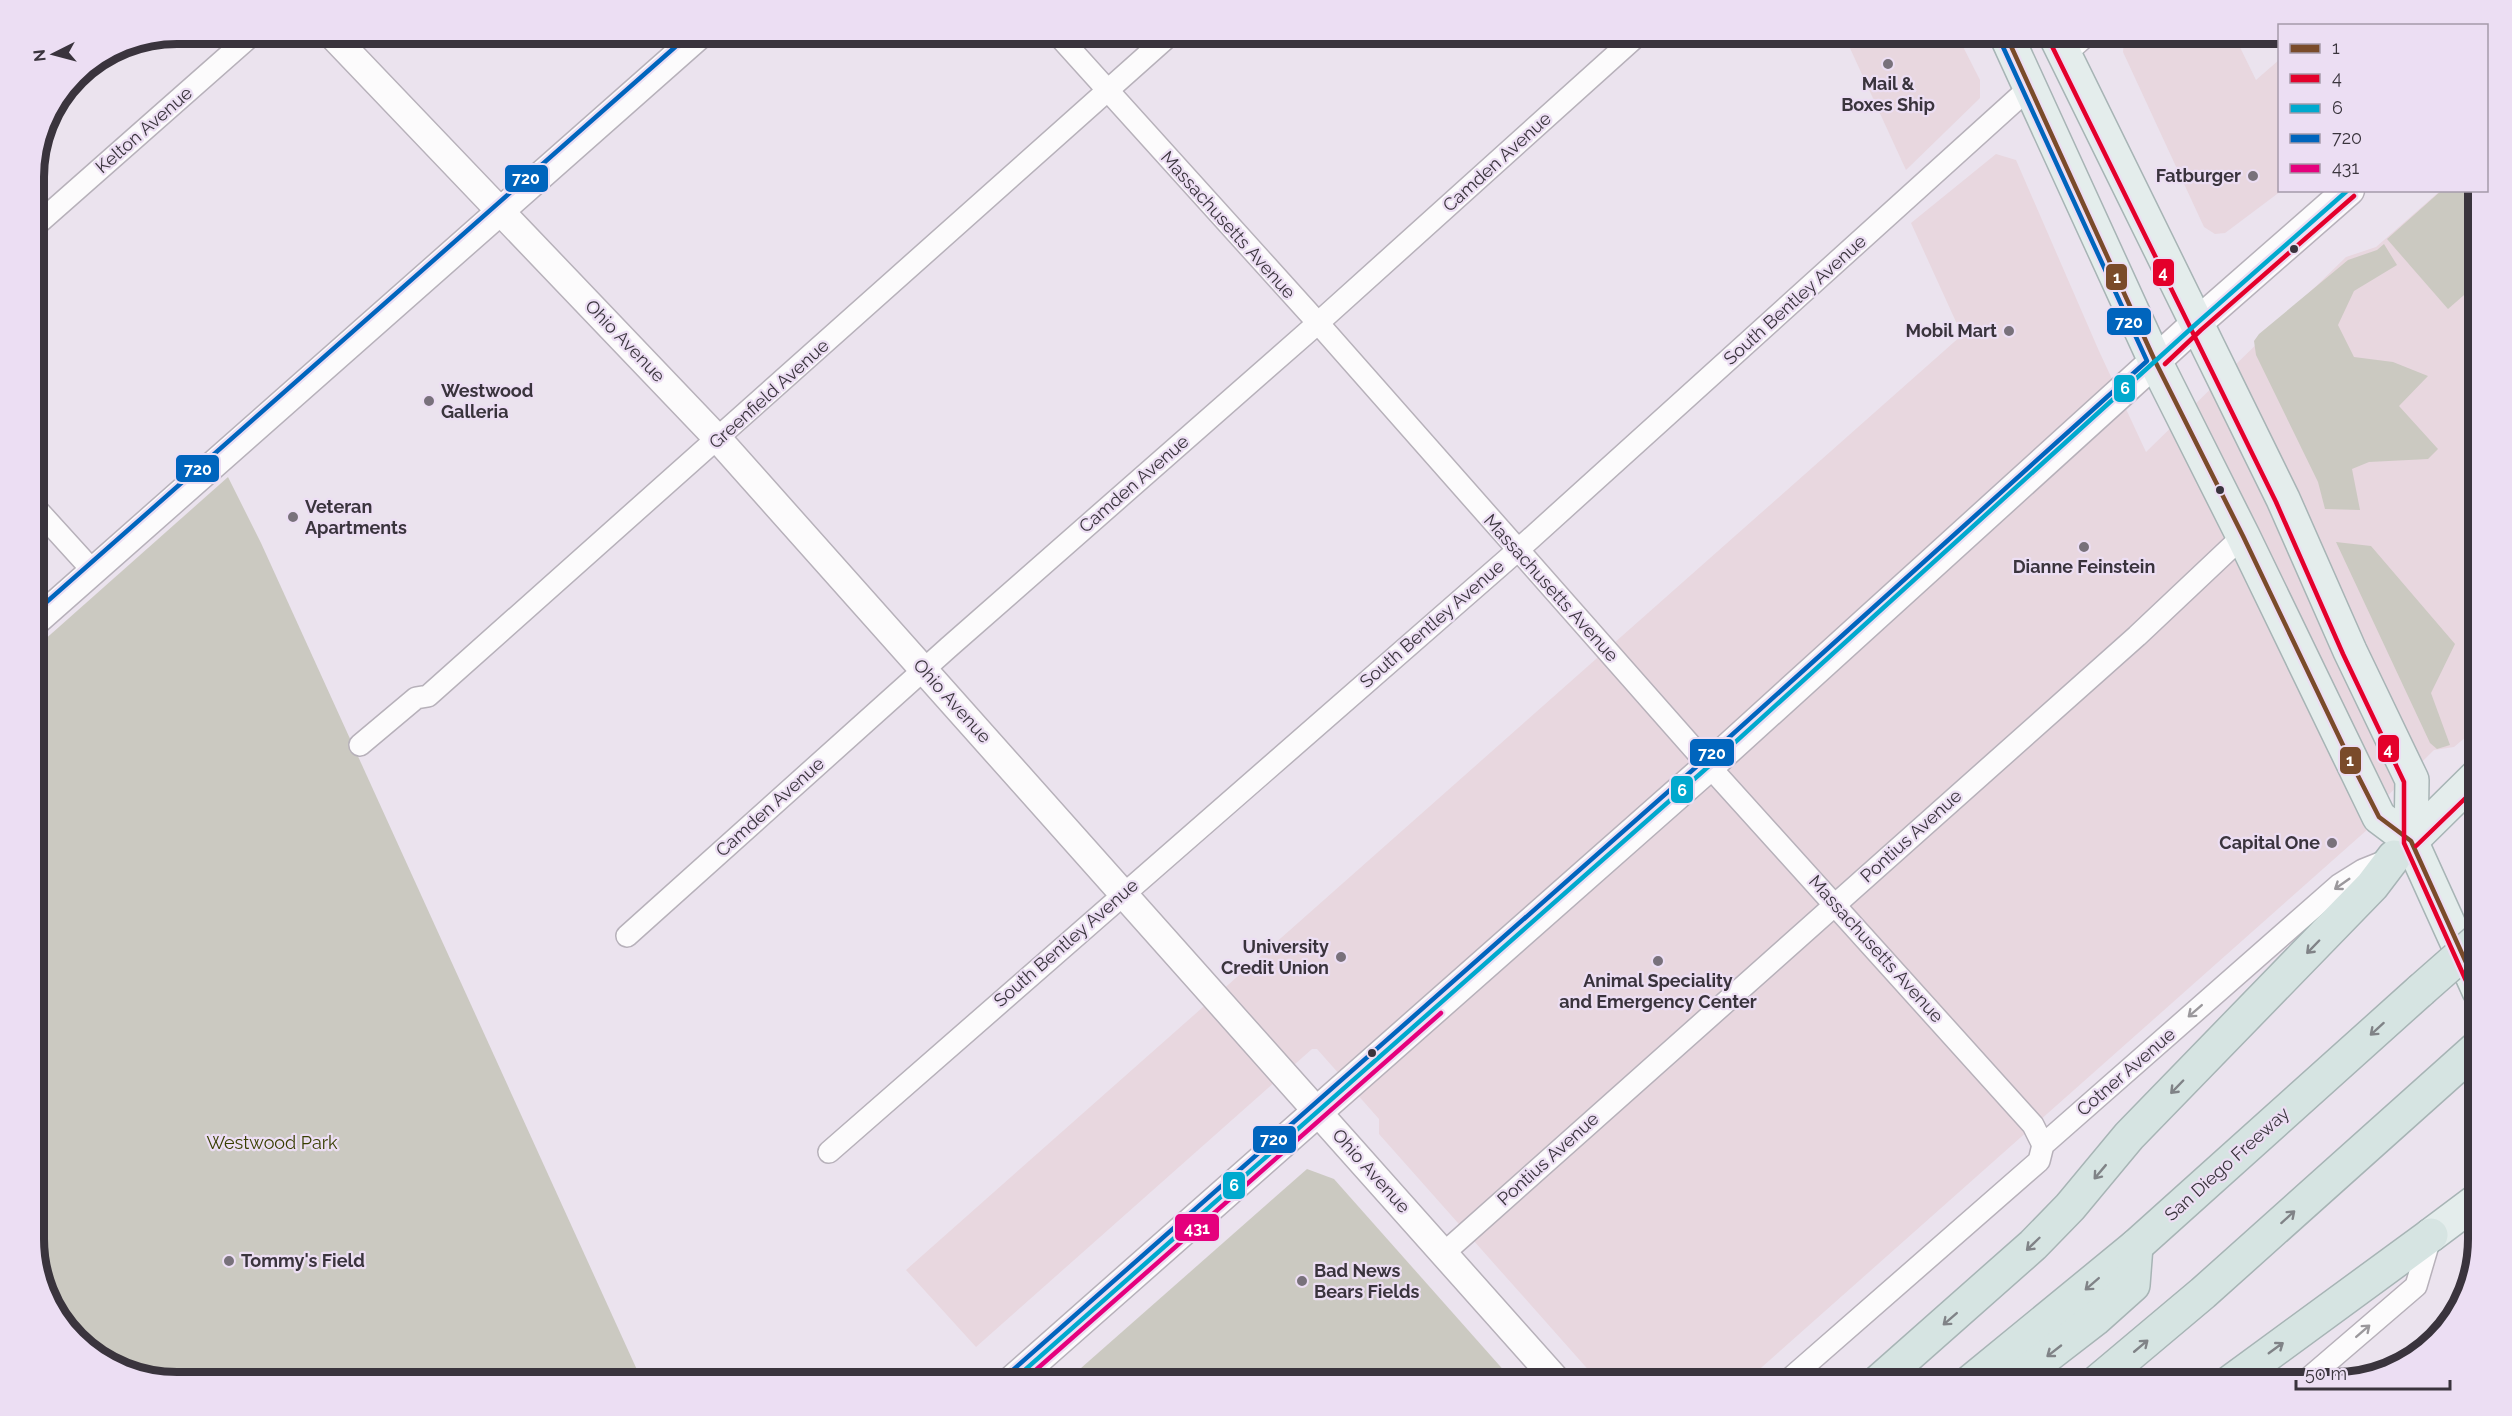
<svg xmlns="http://www.w3.org/2000/svg" width="2512" height="1416" font-family="Raleway,sans-serif">
<style>
.commercial{fill:#e8d7df}
.green{fill:#cbc9c1}
.lines{fill:none;stroke-linecap:round;stroke-linejoin:round}
.minor-casing{stroke:#b7b1ba;stroke-width:24}
.tertiary-casing{stroke:#b7b1ba;stroke-width:30}
.secondary-casing{stroke:#b7b1ba;stroke-width:33}
.primary-casing{stroke:#a7b4b5;stroke-width:36}
.motorway-casing{stroke:#a7b4b5;stroke-width:36}
.minor{stroke:#fcfbfc;stroke-width:21}
.tertiary{stroke:#fcfbfc;stroke-width:27}
.secondary{stroke:#fcfbfc;stroke-width:30}
.primary{stroke:#e4edec;stroke-width:33}
.motorway{stroke:#d6e4e2;stroke-width:33}
.motorway-bridge-casing{stroke:#a7b4b5;stroke-width:36;stroke-linecap:butt}
.motorway-bridge{stroke:#d6e4e2;stroke-width:33}
.bus-1-casing{stroke:#ecdef3;stroke-width:9}
.bus-2-casing{stroke:#ecdef3;stroke-width:9}
.bus-3-casing{stroke:#ecdef3;stroke-width:9}
.bus-4-casing{stroke:#ecdef3;stroke-width:9}
.bus-5-casing{stroke:#ecdef3;stroke-width:9}
.bus-1{stroke:#7a4b2a;stroke-width:4.5}
.bus-2{stroke:#e4002b;stroke-width:4.5}
.bus-3{stroke:#00a9ce;stroke-width:4.5}
.bus-4{stroke:#0065bd;stroke-width:4.5}
.bus-5{stroke:#e5007d;stroke-width:4.5}
.oneway{stroke:#9b989c}
.oneway2{stroke:#808387}
.poi-dot{fill:#78717b;stroke:#ecdef3;stroke-width:2}
.bus-dot{fill:#3a343d;stroke:#ecdef3;stroke-width:2}
.labels{text-anchor:middle;stroke-width:4.5;stroke-linejoin:round;paint-order:stroke}
.poi-label{font-size:18px;font-weight:bold;fill:#3a343d;stroke:#ecdef3;text-anchor:end}
.street-label{font-size:18px;fill:#3a343d;stroke:#ecdef3}
.park-label{font-size:18px;fill:#383e00;stroke:#ecdef3}
.rim{fill:none;stroke:#3a343d;stroke-width:8}
.line-badge{stroke:#ecdef3;stroke-width:2}
.badge-label{font-size:16px;text-anchor:middle;font-weight:bold;fill:#fff}
</style>
<rect width="100%" height="100%" fill="#ebe3ee"/>
<g class="commercial">
<path d="M1843 33H1956L1980 80V98L1906 170Z"/>
<path d="M2133 33H2233L2256 80 2279 60 2281 191 2225 233 2215 234 2204 227 2123 52 2124 41Z"/>
<path d="M1996 154 2016 160 2099 351 2146 452 2346 257 2376 247 2440 191H2479V726L2454 747 2434 750 2368 815V829L1744 1383H1600L1379 1134V1119L1317 1049H1312L976 1347 906 1270 1962 335 1911 223Z"/>
</g>
<g class="green">
<path d="M2442 190 2479 191V282L2448 309 2387 239Z"/>
<path d="M2384 244 2397 265 2354 291 2338 325 2354 357 2393 362 2428 376 2399 406 2438 449 2428 459 2369 462 2352 469 2360 510 2325 509 2318 482 2256 355 2254 341 2259 334 2348 260 2377 250Z"/>
<path d="M228 477 261 543 643 1383H176L105 1364 57 1319 33 1249V650Z"/>
<path d="M2336 542 2371 546 2455 644 2431 693 2450 745 2437 749 2430 743Z"/>
<path d="M1307 1169 1334 1179 1515 1383H1064Z"/>
</g>
<g class="lines">
<g class="minor-casing">
<g id="minor">
<path d="M1056 33 1318 323 1709 766 2033 1125 2043 1145"/>
<path d="M2064 55 2089 33"/>
<path d="M33 228 254 33"/>
<path d="M33 505 93 571"/>
<path d="M360 745 416 698 428 696 1172 33"/>
<path d="M627 936 949 647 1318 323 1640 33"/>
<path d="M829 1152 1518 550 2029 88"/>
<path d="M1444 1253 2137 636 2243 536"/>
<path d="M1785 1383 2039 1161 2043 1145 2339 885 2363 870 2388 860"/>
<path d="M2303 1383 2416 1286 2431 1235"/>
</g>
</g>
<g class="tertiary-casing">
<g id="tertiary">
<path d="M330 33 718 439 1559 1383"/>
<path d="M33 624 702 33"/>
</g>
</g>
<g class="secondary-casing">
<path id="secondary" d="M1010 1383 1709 766 2196 324 2349 190"/>
</g>
<g class="primary-casing">
<g id="primary">
<path d="M2005 33 2156 363 2243 536 2379 817 2411 841"/>
<path d="M2054 33 2283 499 2350 651 2412 780 2411 841 2479 991"/>
<path d="M2403 849 2479 774"/>
<path d="M2431 1235 2479 1199"/>
</g>
</g>
<g class="motorway-casing">
<g id="motorway">
<path d="M1877 1383 2033 1245 2070 1207 2129 1136 2372 886 2394 857"/>
<path d="M1969 1383 2136 1246 2421 990"/>
<path d="M2012 1383 2095 1319 2133 1285 2136 1246"/>
<path d="M2096 1383 2203 1293 2479 1046"/>
<path d="M2229 1383 2431 1235"/>
</g>
</g>
<use href="#minor" class="minor"/>
<use href="#tertiary" class="tertiary"/>
<use href="#secondary" class="secondary"/>
<use href="#primary" class="primary"/>
<use href="#motorway" class="motorway"/>
<g class="motorway-bridge-casing">
<path id="motorway-bridge" d="M2421 990 2479 939"/>
</g>
<use href="#motorway-bridge" class="motorway-bridge"/>
<g class="bus-1-casing">
<path id="bus-1" d="M2005 33 2156 363 2243 536 2352 764 2379 817 2411 841 2479 991"/>
</g>
<g class="bus-2-casing">
<g id="bus-2">
<path d="M2047 36 2276 502 2343 654 2404 782V843L2472 994"/>
<path d="M2165 364 2201 330 2354 196"/>
<path d="M2416 846 2479 785"/>
</g>
</g>
<g class="bus-3-casing">
<path id="bus-3" d="M1010 1383 1709 766 2196 324 2348 190"/>
</g>
<g class="bus-4-casing">
<g id="bus-4">
<path d="M33 614 691 33"/>
<path d="M1005 1377 1704 760 2147 361 1998 36"/>
</g>
</g>
<g class="bus-5-casing">
<path id="bus-5" d="M1021 1383 1441 1013"/>
</g>
<use href="#bus-1" class="bus-1"/>
<use href="#bus-2" class="bus-2"/>
<use href="#bus-3" class="bus-3"/>
<use href="#bus-4" class="bus-4"/>
<use href="#bus-5" class="bus-5"/>
</g>
<defs><path id="oneway-shaft" d="M-6 0H5M1.5-3L5.5 0L1.5 3" fill="none" stroke-width="1.6" stroke-linecap="round" stroke-linejoin="round" transform="scale(1.5)"/></defs>
<g class="oneway">
<use href="#oneway-shaft" transform="translate(2342 884) rotate(145)"/>
<use href="#oneway-shaft" transform="translate(2195 1011) rotate(139)"/>
<use href="#oneway-shaft" transform="translate(2363 1331) rotate(-41)"/>
</g>
<g class="oneway2">
<use href="#oneway-shaft" transform="translate(2313 947) rotate(134)"/>
<use href="#oneway-shaft" transform="translate(2377 1029) rotate(138)"/>
<use href="#oneway-shaft" transform="translate(2177 1087) rotate(134)"/>
<use href="#oneway-shaft" transform="translate(2100 1172) rotate(130)"/>
<use href="#oneway-shaft" transform="translate(2288 1217) rotate(-42)"/>
<use href="#oneway-shaft" transform="translate(2033 1244) rotate(136)"/>
<use href="#oneway-shaft" transform="translate(2092 1284) rotate(139)"/>
<use href="#oneway-shaft" transform="translate(1950 1319) rotate(139)"/>
<use href="#oneway-shaft" transform="translate(2141 1346) rotate(-40)"/>
<use href="#oneway-shaft" transform="translate(2276 1348) rotate(-36)"/>
<use href="#oneway-shaft" transform="translate(2054 1351) rotate(142)"/>
</g>
<g class="poi-dot">
<circle cx="1888" cy="64" r="6"/>
<circle cx="2253" cy="176" r="6"/>
<circle cx="2009" cy="331" r="6"/>
<circle cx="429" cy="401" r="6"/>
<circle cx="293" cy="517" r="6"/>
<circle cx="2084" cy="547" r="6"/>
<circle cx="2332" cy="843" r="6"/>
<circle cx="1341" cy="957" r="6"/>
<circle cx="1658" cy="961" r="6"/>
<circle cx="229" cy="1261" r="6"/>
<circle cx="1302" cy="1281" r="6"/>
</g>
<g class="bus-dot">
<circle cx="2294" cy="249" r="5"/>
<circle cx="2220" cy="490" r="5"/>
<circle cx="1372" cy="1053" r="5"/>
</g>
<g class="labels">
<g class="poi-label">
<text x="1888" y="90" text-anchor="middle">Mail &amp;<tspan x="1888" dy="21">Boxes Ship</tspan></text>
<text x="2241" y="182">Fatburger</text>
<text x="1997" y="337">Mobil Mart</text>
<text x="441" y="397" text-anchor="start">Westwood<tspan x="441" dy="21">Galleria</tspan></text>
<text x="305" y="513" text-anchor="start">Veteran<tspan x="305" dy="21">Apartments</tspan></text>
<text x="2084" y="573" text-anchor="middle">Dianne Feinstein</text>
<text x="2320" y="849">Capital One</text>
<text x="1329" y="953">University<tspan x="1329" dy="21">Credit Union</tspan></text>
<text x="1658" y="987" text-anchor="middle">Animal Speciality<tspan x="1658" dy="21">and Emergency Center</tspan></text>
<text x="241" y="1267" text-anchor="start">Tommy's Field</text>
<text x="1314" y="1277" text-anchor="start">Bad News<tspan x="1314" dy="21">Bears Fields</tspan></text>
</g>
<g class="street-label">
<text transform="translate(144 130) rotate(-41)" y="6">Kelton Avenue</text>
<text transform="translate(1497 162) rotate(-42)" y="6">Camden Avenue</text>
<text transform="translate(1228 225) rotate(48)" y="6">Massachusetts Avenue</text>
<text transform="translate(1795 300) rotate(-42)" y="6">South Bentley Avenue</text>
<text transform="translate(625 341) rotate(46)" y="6">Ohio Avenue</text>
<text transform="translate(769 394) rotate(-42)" y="6">Greenfield Avenue</text>
<text transform="translate(1134 484) rotate(-41)" y="6">Camden Avenue</text>
<text transform="translate(1551 588) rotate(48)" y="6">Massachusetts Avenue</text>
<text transform="translate(1432 624) rotate(-41)" y="6">South Bentley Avenue</text>
<text transform="translate(952 701) rotate(48)" y="6">Ohio Avenue</text>
<text transform="translate(770 807) rotate(-42)" y="6">Camden Avenue</text>
<text transform="translate(1911 836) rotate(-42)" y="6">Pontius Avenue</text>
<text transform="translate(1066 943) rotate(-41)" y="6">South Bentley Avenue</text>
<text transform="translate(1876 949) rotate(48)" y="6">Massachusetts Avenue</text>
<text transform="translate(2126 1072) rotate(-41)" y="6">Cotner Avenue</text>
<text transform="translate(1548 1159) rotate(-42)" y="6">Pontius Avenue</text>
<text transform="translate(2227 1164) rotate(-42)" y="6">San Diego Freeway</text>
<text transform="translate(1371 1171) rotate(48)" y="6">Ohio Avenue</text>
</g>
<g class="park-label">
<text x="272" y="1149">Westwood Park</text>
</g>
</g>
<path d="M0 0H2512V1416H0ZM177 44H2335A133 133 0 0 1 2468 177V1239A133 133 0 0 1 2335 1372H177A133 133 0 0 1 44 1239V177A133 133 0 0 1 177 44Z" fill="#ecdef3" fill-rule="evenodd"/>
<path class="rim" d="M177 44H2335A133 133 0 0 1 2468 177V1239A133 133 0 0 1 2335 1372H177A133 133 0 0 1 44 1239V177A133 133 0 0 1 177 44Z"/>
<g class="line-badge">
<rect x="504" y="164" width="45" height="29" rx="6" fill="#0065bd"/>
<rect x="2152" y="258" width="23" height="29" rx="6" fill="#e4002b"/>
<rect x="2105" y="263" width="23" height="28" rx="6" fill="#7a4b2a"/>
<rect x="2106" y="307" width="46" height="29" rx="6" fill="#0065bd"/>
<rect x="2113" y="374" width="23" height="29" rx="6" fill="#00a9ce"/>
<rect x="175" y="454" width="45" height="29" rx="6" fill="#0065bd"/>
<rect x="2377" y="734" width="23" height="29" rx="6" fill="#e4002b"/>
<rect x="1689" y="738" width="46" height="29" rx="6" fill="#0065bd"/>
<rect x="2339" y="746" width="23" height="29" rx="6" fill="#7a4b2a"/>
<rect x="1670" y="775" width="24" height="29" rx="6" fill="#00a9ce"/>
<rect x="1252" y="1125" width="45" height="29" rx="6" fill="#0065bd"/>
<rect x="1222" y="1171" width="24" height="29" rx="6" fill="#00a9ce"/>
<rect x="1174" y="1213" width="46" height="29" rx="6" fill="#e5007d"/>
</g>
<g class="badge-label">
<text x="526" y="184">720</text>
<text x="2163" y="278">4</text>
<text x="2117" y="283">1</text>
<text x="2129" y="328">720</text>
<text x="2125" y="394">6</text>
<text x="198" y="475">720</text>
<text x="2388" y="755">4</text>
<text x="1712" y="759">720</text>
<text x="2350" y="766">1</text>
<text x="1682" y="796">6</text>
<text x="1274" y="1145">720</text>
<text x="1234" y="1191">6</text>
<text x="1197" y="1234">431</text>
</g>
<rect x="2278" y="24" width="210" height="168" fill="#ecdef3" stroke="#a59aaa" stroke-width="1.5"/>
<rect x="2290" y="44" width="30" height="9" fill="#7a4b2a" stroke="#a59aaa" stroke-width="1.5"/>
<text x="2332" y="54" font-size="18" fill="#3a343d">1</text>
<rect x="2290" y="74" width="30" height="9" fill="#e4002b" stroke="#a59aaa" stroke-width="1.5"/>
<text x="2332" y="84" font-size="18" fill="#3a343d">4</text>
<rect x="2290" y="104" width="30" height="9" fill="#00a9ce" stroke="#a59aaa" stroke-width="1.5"/>
<text x="2332" y="114" font-size="18" fill="#3a343d">6</text>
<rect x="2290" y="134" width="30" height="9" fill="#0065bd" stroke="#a59aaa" stroke-width="1.5"/>
<text x="2332" y="144" font-size="18" fill="#3a343d">720</text>
<rect x="2290" y="164" width="30" height="9" fill="#e5007d" stroke="#a59aaa" stroke-width="1.5"/>
<text x="2332" y="174" font-size="18" fill="#3a343d">431</text>
<g transform="translate(54 54) rotate(264)" stroke="#ecdef3" stroke-width="4.5" paint-order="stroke">
<path d="M0-4.5L10 22L0 15L-10 22Z" fill="#3a343d"/>
<text y="-9" font-size="16" font-weight="bold" text-anchor="middle" fill="#3a343d">N</text>
</g>
<path d="M2296 1380v9h154v-9" fill="none" stroke="#3a343d" stroke-width="3"/>
<text x="2305" y="1380" font-size="18" fill="#3a343d" stroke="#ecdef3" stroke-width="4.5" paint-order="stroke">50 m</text>
</svg>
